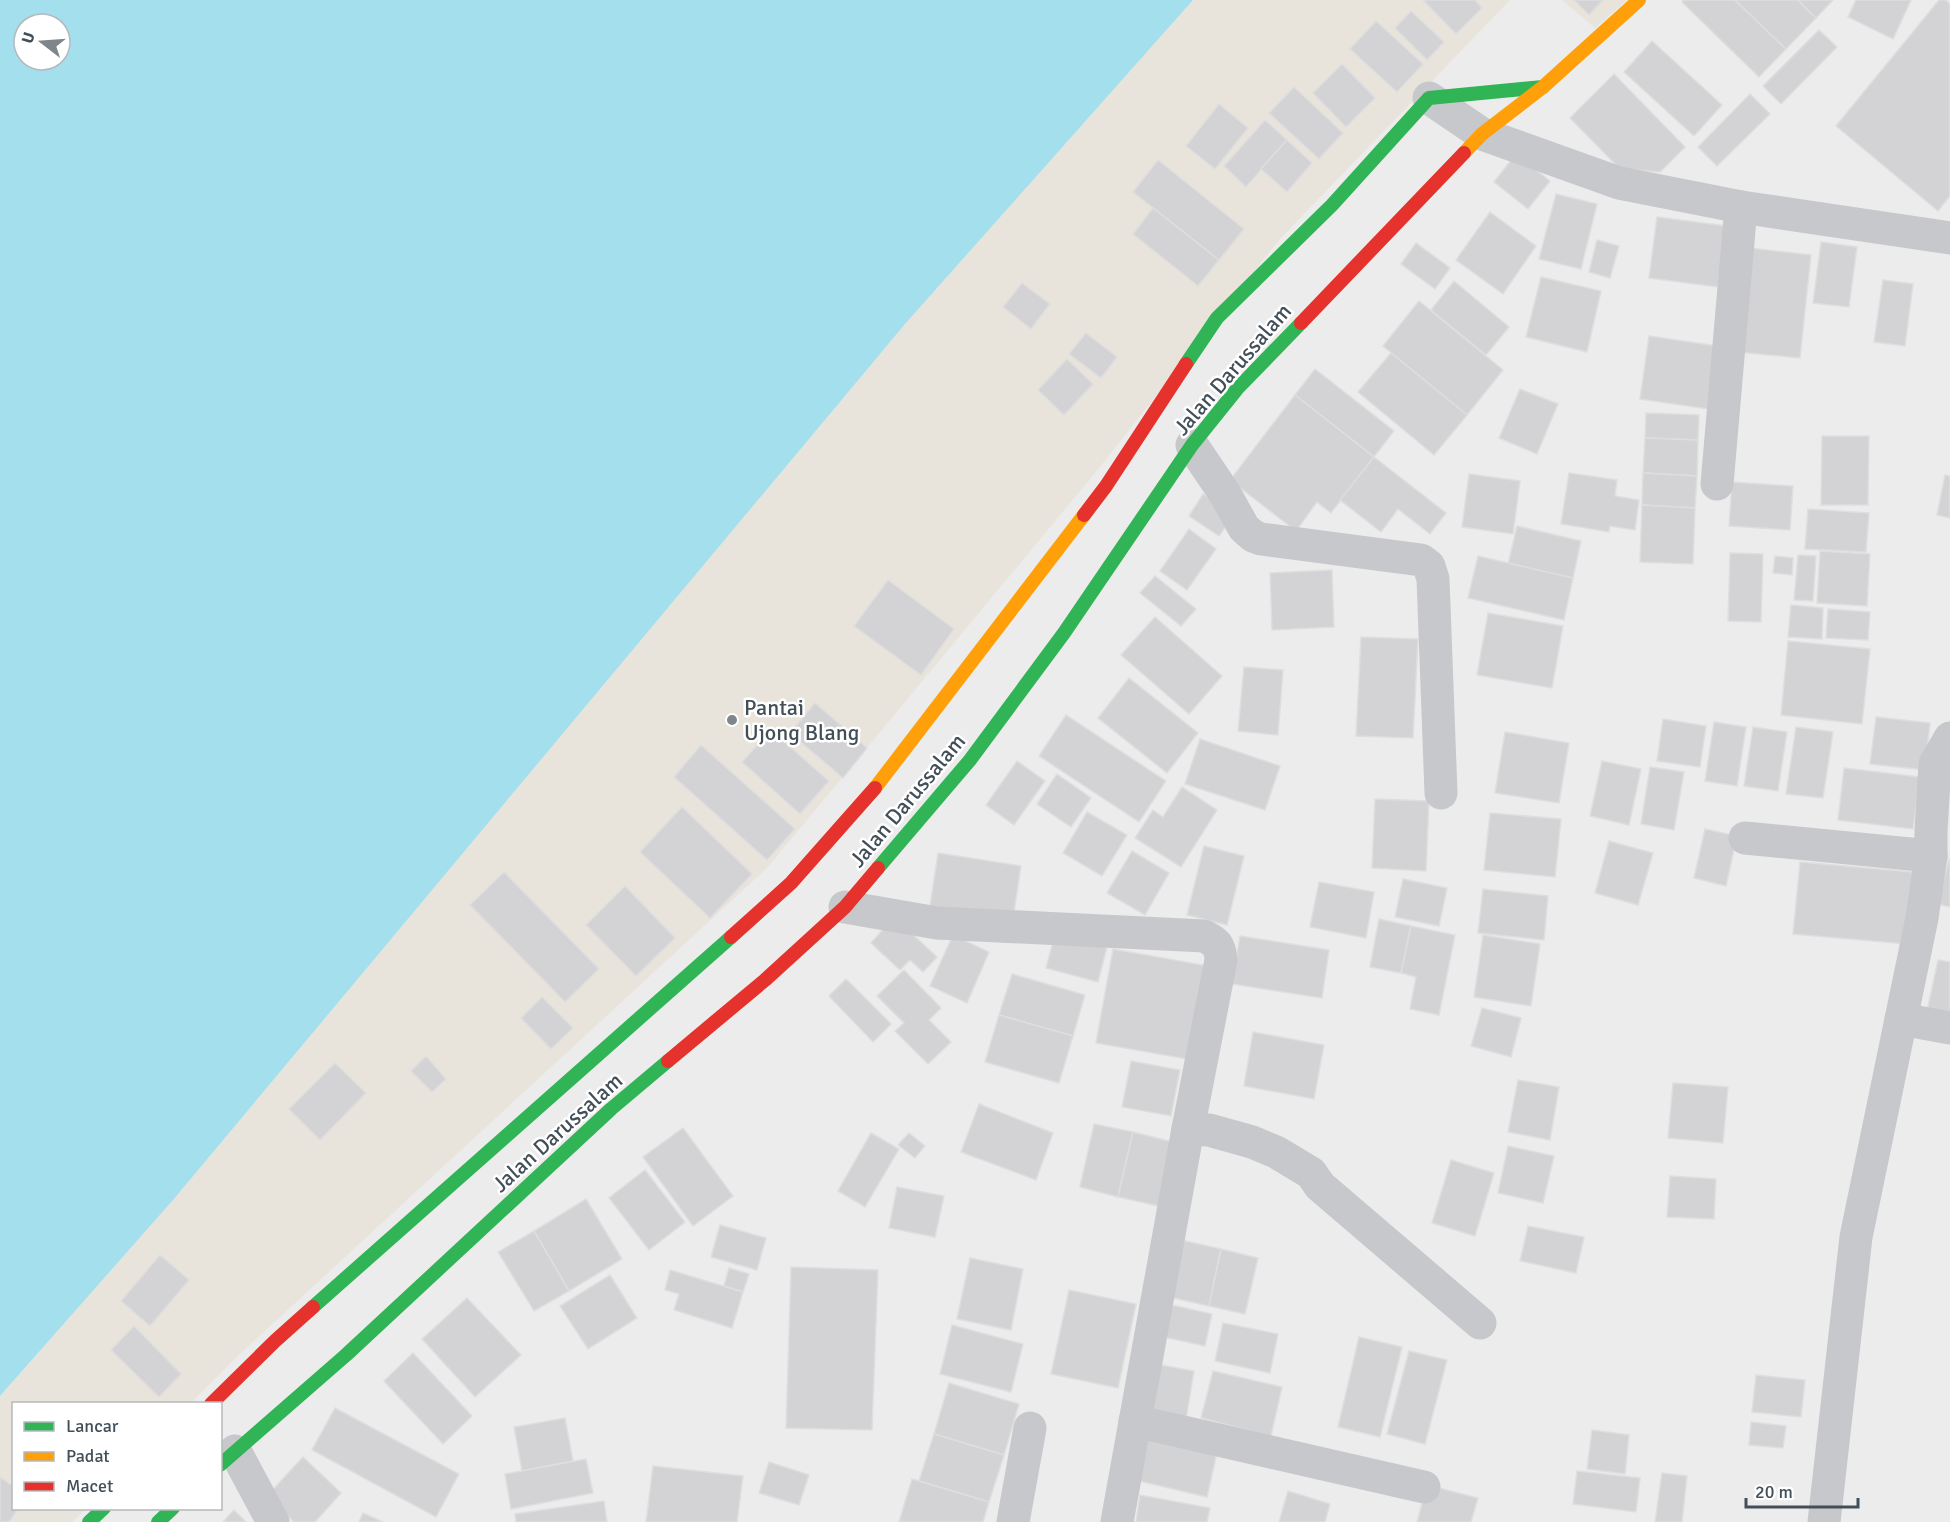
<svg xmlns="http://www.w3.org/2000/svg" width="1950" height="1522" font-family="Signika,sans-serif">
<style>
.sand{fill:#e8e4dc}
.water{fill:#a3dfec;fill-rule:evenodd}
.building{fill:#d3d3d5;stroke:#dededf;stroke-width:1.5}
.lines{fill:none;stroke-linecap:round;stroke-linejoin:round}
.street{stroke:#c6c8cb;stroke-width:33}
.fast{stroke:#30b455;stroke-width:14}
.slow{stroke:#ff9f0a;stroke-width:14}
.jam{stroke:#e5322d;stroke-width:14}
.poi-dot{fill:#7e868c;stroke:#fff;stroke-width:2}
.labels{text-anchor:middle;stroke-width:5;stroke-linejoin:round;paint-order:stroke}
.street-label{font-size:22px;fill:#434f58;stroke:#fff}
.poi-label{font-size:22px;fill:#434f58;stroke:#fff;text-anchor:start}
</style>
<rect width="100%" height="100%" fill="#edecec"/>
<g class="sand">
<path d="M1193 0H1510L1279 240 1100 467 768 867 241 1353 191 1403 14 1404V1508L86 1509 72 1522H0V1396L173 1200 905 324Z"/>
<path d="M1562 0H1627L1595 28Z"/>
</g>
<path class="water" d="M0 0H1193L905 324 173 1200 0 1396ZM24 24H60V60H24Z"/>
<g class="building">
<path d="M1423 0H1475L1482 8 1456 34Z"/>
<path d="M1574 0H1603L1589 15Z"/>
<path d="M1683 0H1735L1786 49 1759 77 1682 2Z"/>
<path d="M1735 0H1798L1816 18 1786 49Z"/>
<path d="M1798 0H1833L1816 18Z"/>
<path d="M1856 0H1911L1893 39 1848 17Z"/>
<path d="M1939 0H1946L1950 4V196L1938 211 1836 126Z"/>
<path d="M1411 11 1444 42 1427 60 1395 28Z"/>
<path d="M1376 21 1423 64 1397 92 1350 49Z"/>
<path d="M1819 30 1837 47 1781 104 1763 86Z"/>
<path d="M1652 41 1722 105 1694 136 1624 72Z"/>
<path d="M1342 64 1375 98 1346 127 1313 93Z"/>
<path d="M1614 74 1685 147 1660 172 1620 169 1570 118Z"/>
<path d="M1294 87 1343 133 1319 159 1269 113Z"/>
<path d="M1750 94 1770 114 1717 166 1698 147Z"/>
<path d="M1219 104 1248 128 1215 169 1186 146Z"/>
<path d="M1265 120 1287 140 1246 187 1224 166Z"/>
<path d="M1287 140 1312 163 1287 192 1261 169Z"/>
<path d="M1516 154 1550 181 1528 209 1494 182Z"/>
<path d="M1158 160 1244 229 1219 260 1133 192Z"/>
<path d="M1556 194 1597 204 1581 269 1539 259Z"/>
<path d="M1153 208 1219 260 1198 286 1133 234Z"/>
<path d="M1490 212 1536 246 1503 294 1456 260Z"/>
<path d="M1657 217 1726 226 1718 287 1649 278Z"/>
<path d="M1597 240 1619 246 1610 278 1589 272Z"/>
<path d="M1821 242 1857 247 1849 307 1813 303Z"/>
<path d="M1416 243 1450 268 1435 289 1401 264Z"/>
<path d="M1750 248 1811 255 1800 358 1738 352Z"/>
<path d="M1541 277 1601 291 1587 352 1526 337Z"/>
<path d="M1883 280 1913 284 1905 346 1874 342Z"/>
<path d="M1454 281 1509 327 1486 355 1431 310Z"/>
<path d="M1022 283 1050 304 1031 329 1003 307Z"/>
<path d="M1419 301 1503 370 1467 415 1383 346Z"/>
<path d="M1086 333 1117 357 1101 378 1069 354Z"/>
<path d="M1649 336 1717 346 1708 409 1640 399Z"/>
<path d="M1391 353 1467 415 1434 455 1358 392Z"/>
<path d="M1067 359 1093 384 1064 415 1038 390Z"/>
<path d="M1315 369 1394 431 1374 457 1295 395Z"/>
<path d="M1520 389 1558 404 1537 454 1499 438Z"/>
<path d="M1295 395 1374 457 1331 513 1317 502 1296 531 1230 480Z"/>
<path d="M1646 413 1699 415 1698 440 1645 438Z"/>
<path d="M1822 436H1869L1868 505H1821Z"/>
<path d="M1645 438 1698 440 1697 476 1643 473Z"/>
<path d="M1374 457 1446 513 1430 534 1398 509 1381 532 1340 500Z"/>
<path d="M1569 473 1617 480 1615 496 1639 500 1635 530 1610 526 1609 532 1561 524Z"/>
<path d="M1643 473 1697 476 1695 508 1642 505Z"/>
<path d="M1469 474 1520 481 1513 534 1462 527Z"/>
<path d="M1945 475 1950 476V518L1937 515Z"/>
<path d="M1732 482 1793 486 1790 530 1729 526Z"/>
<path d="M1203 494 1234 515 1219 536 1189 516Z"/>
<path d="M1642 505 1695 508 1693 564 1640 562Z"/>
<path d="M1808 509 1869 513 1866 552 1805 549Z"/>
<path d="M1517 526 1581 541 1573 578 1508 564Z"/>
<path d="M1189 529 1216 549 1187 590 1160 571Z"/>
<path d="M1820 551 1870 554 1867 606 1817 603Z"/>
<path d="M1730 553 1763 554 1761 622 1728 621Z"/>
<path d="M1798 555 1816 556 1813 601 1794 600Z"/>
<path d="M1478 556 1573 578 1564 620 1468 598Z"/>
<path d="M1775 556 1793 558 1792 575 1773 573Z"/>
<path d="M1332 570 1334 627 1272 630 1270 573Z"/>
<path d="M1155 576 1196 609 1181 626 1140 593Z"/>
<path d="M888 580 954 629 921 675 854 626Z"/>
<path d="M1791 605 1823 608 1822 639 1788 637Z"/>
<path d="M1828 609 1870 612 1868 640 1826 638Z"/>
<path d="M1488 613 1563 626 1552 688 1477 675Z"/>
<path d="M1155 617 1222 676 1189 714 1121 655Z"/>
<path d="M1361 637 1418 639 1413 738 1356 736Z"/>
<path d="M1788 641 1870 649 1862 724 1781 715Z"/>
<path d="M1244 667 1283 670 1278 735 1238 731Z"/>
<path d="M1129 678 1198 733 1167 773 1098 718Z"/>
<path d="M815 703 867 748 843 778 790 733Z"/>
<path d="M1066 715 1166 781 1139 822 1039 756Z"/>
<path d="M1876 717 1930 723 1925 770 1870 764Z"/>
<path d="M1663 719 1706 726 1700 767 1657 761Z"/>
<path d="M1714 722 1746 727 1737 786 1705 781Z"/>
<path d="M1753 727 1787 732 1778 791 1744 786Z"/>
<path d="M1796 727 1833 732 1823 798 1786 794Z"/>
<path d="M771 730 829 781 800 814 742 762Z"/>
<path d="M1505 732 1569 743 1559 803 1495 793Z"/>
<path d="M1200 739 1280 766 1265 810 1185 784Z"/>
<path d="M701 745 795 829 767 860 674 777Z"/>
<path d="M1017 761 1045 781 1014 825 986 805Z"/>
<path d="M1602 761 1641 769 1629 825 1590 816Z"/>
<path d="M1650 767 1684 772 1674 830 1641 824Z"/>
<path d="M1844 768 1920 777 1913 829 1838 820Z"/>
<path d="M1057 774 1091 798 1071 827 1037 804Z"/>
<path d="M1182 787 1217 810 1181 867 1135 838 1153 810 1163 817Z"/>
<path d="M1375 799 1429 801 1426 871 1372 868Z"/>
<path d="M682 807 752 874 710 918 640 852Z"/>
<path d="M1087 812 1127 835 1102 876 1063 853Z"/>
<path d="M1490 813 1561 819 1555 877 1484 870Z"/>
<path d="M1705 829 1737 836 1726 886 1694 878Z"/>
<path d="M1609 841 1653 853 1638 905 1595 893Z"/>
<path d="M1204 846 1244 856 1227 925 1187 915Z"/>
<path d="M1132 851 1169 873 1145 915 1107 893Z"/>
<path d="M938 853 1021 866 1013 919 930 906Z"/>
<path d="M1949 859H1950V907L1938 904Z"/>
<path d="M1800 862 1913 872 1906 944 1793 934Z"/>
<path d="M504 872 599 969 565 1002 470 905Z"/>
<path d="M1403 879 1447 888 1439 926 1395 917Z"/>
<path d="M1319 882 1374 892 1366 938 1310 927Z"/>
<path d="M625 886 675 938 636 976 586 925Z"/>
<path d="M1483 889 1548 896 1544 940 1478 933Z"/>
<path d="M894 917 937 957 923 972 910 960 900 970 871 943Z"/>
<path d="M1379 919 1411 926 1401 973 1370 967Z"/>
<path d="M1411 926 1455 935 1439 1015 1410 1009 1416 977 1401 973Z"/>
<path d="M1055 934 1107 947 1098 982 1046 968Z"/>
<path d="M953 935 989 952 967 1003 930 986Z"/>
<path d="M1483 935 1540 944 1531 1006 1474 997Z"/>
<path d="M1240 936 1329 950 1322 998 1232 984Z"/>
<path d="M1113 949 1208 966 1192 1060 1096 1043Z"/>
<path d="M1938 960 1950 962V1016L1927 1011Z"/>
<path d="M904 970 941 1008 929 1020 951 1042 928 1064 895 1031 904 1023 877 996Z"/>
<path d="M1012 974 1085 995 1073 1036 999 1015Z"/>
<path d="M846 979 891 1024 873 1042 829 996Z"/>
<path d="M542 997 573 1028 551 1049 521 1018Z"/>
<path d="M1482 1008 1521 1018 1511 1057 1471 1046Z"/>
<path d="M999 1015 1073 1036 1059 1083 985 1062Z"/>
<path d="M1253 1032 1324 1045 1314 1099 1244 1086Z"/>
<path d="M426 1056 446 1079 432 1092 411 1071Z"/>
<path d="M1131 1061 1180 1070 1171 1116 1122 1107Z"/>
<path d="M335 1063 366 1093 320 1140 289 1109Z"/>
<path d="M1518 1080 1559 1087 1550 1140 1508 1132Z"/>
<path d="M1673 1083 1728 1087 1723 1143 1668 1138Z"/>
<path d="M979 1104 1053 1133 1036 1180 961 1152Z"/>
<path d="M1094 1124 1133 1132 1118 1197 1080 1187Z"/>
<path d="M683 1128 733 1196 693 1226 643 1157Z"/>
<path d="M1133 1132 1173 1142 1159 1206 1118 1197Z"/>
<path d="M871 1133 899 1149 865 1207 838 1191Z"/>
<path d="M909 1133 925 1146 915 1158 898 1145Z"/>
<path d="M1508 1146 1554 1156 1543 1203 1498 1193Z"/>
<path d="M1451 1160 1494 1173 1475 1236 1432 1223Z"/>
<path d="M645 1170 685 1222 649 1250 609 1198Z"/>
<path d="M1670 1176 1716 1179 1714 1219 1667 1217Z"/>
<path d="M897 1187 944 1196 935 1237 889 1228Z"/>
<path d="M586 1199 622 1259 569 1291 534 1231Z"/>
<path d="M720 1225 766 1238 757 1270 711 1257Z"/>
<path d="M1528 1226 1584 1237 1576 1273 1520 1261Z"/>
<path d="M534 1231 569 1291 534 1311 498 1252Z"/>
<path d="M1181 1240 1221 1249 1209 1306 1169 1297Z"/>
<path d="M1221 1249 1258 1258 1245 1314 1209 1306Z"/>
<path d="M160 1255 189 1280 150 1326 121 1301Z"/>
<path d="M970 1258 1023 1269 1011 1330 957 1319Z"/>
<path d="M791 1267 878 1270 872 1430 786 1428Z"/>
<path d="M729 1268 749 1274 743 1292 724 1286Z"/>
<path d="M670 1270 743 1292 732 1328 674 1310 679 1294 665 1290Z"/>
<path d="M610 1275 637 1318 588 1349 560 1306Z"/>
<path d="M1069 1290 1136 1304 1118 1388 1051 1374Z"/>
<path d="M467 1298 521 1355 475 1397 422 1339Z"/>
<path d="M1172 1305 1212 1314 1205 1346 1164 1337Z"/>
<path d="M1223 1323 1278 1334 1270 1373 1215 1361Z"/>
<path d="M952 1325 1023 1344 1011 1392 940 1374Z"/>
<path d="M134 1326 181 1374 159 1397 111 1350Z"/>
<path d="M1359 1337 1402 1347 1380 1437 1338 1427Z"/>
<path d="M1409 1351 1447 1360 1425 1444 1387 1434Z"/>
<path d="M413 1353 472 1416 443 1444 384 1381Z"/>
<path d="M1161 1365 1194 1371 1186 1419 1153 1413Z"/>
<path d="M1213 1371 1282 1387 1271 1436 1201 1418Z"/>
<path d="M1756 1375 1805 1380 1801 1417 1752 1412Z"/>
<path d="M949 1383 1019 1404 1004 1455 934 1434Z"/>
<path d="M335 1408 459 1474 436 1517 312 1450Z"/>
<path d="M565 1418 573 1461 522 1471 514 1427Z"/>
<path d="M1751 1422 1786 1426 1783 1448 1749 1445Z"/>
<path d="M1592 1430 1629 1435 1625 1474 1587 1469Z"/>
<path d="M1150 1432 1218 1448 1207 1497 1139 1481Z"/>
<path d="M934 1434 1004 1455 989 1502 919 1481Z"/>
<path d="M303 1457 341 1493 315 1522H294L267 1496Z"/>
<path d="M586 1459 593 1493 511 1509 505 1474Z"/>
<path d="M769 1462 809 1475 799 1505 759 1493Z"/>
<path d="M653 1466 743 1476 737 1522H646Z"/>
<path d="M1577 1471 1640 1478 1636 1512 1573 1504Z"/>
<path d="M1662 1473 1687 1476 1682 1522H1655Z"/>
<path d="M0 1477 14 1487V1508H19L9 1522H0Z"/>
<path d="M912 1479 989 1502 983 1522H899Z"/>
<path d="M1427 1485 1478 1498 1471 1522H1417Z"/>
<path d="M1288 1491 1330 1504 1325 1522H1279Z"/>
<path d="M1140 1495 1210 1508 1207 1522H1136Z"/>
<path d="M604 1501 607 1522H516L515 1514Z"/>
<path d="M234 1510 246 1522H223Z"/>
<path d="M363 1513 383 1522H359Z"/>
</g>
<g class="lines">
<g class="street">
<path d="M1429 98 1482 134 1619 183 1741 207 1950 238"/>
<path d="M1192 445 1225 494 1244 528 1253 536 1261 539 1421 560 1429 566 1433 579 1441 793"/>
<path d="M1717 484 1741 207"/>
<path d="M1745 838 1931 856"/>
<path d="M845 907 937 923 1204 936C1216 942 1220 945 1221 960L1188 1129 1117 1522"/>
<path d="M1901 1019 1950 1028"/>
<path d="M1188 1129 1209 1130 1252 1142 1276 1152 1311 1173 1320 1186 1480 1323"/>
<path d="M1135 1421 1424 1487"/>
<path d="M235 1451 273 1522"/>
<path d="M1013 1522 1030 1428"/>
<path d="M1824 1522 1856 1237 1922 918 1931 856V831L1935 764 1950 738"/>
</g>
<g class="fast">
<path d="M1186 364 1217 318 1332 205 1429 98 1543 87"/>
<path d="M878 868 970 760 1064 633 1192 445 1237 389 1301 323"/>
<path d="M313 1307 731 937"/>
<path d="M220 1465 346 1355 611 1109 668 1061"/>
<path d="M89 1522 104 1508"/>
<path d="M158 1522 173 1508"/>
</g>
<g class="slow">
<path d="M1464 153 1482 134 1543 87 1639 0"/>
<path d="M875 788 1084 515"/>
</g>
<g class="jam">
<path d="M1301 323 1464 153"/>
<path d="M1084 515 1106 486 1186 364"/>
<path d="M731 937 791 883 875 788"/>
<path d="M668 1061 765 980 845 907 878 868"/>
<path d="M211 1404 275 1341 313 1307"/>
</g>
</g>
<circle class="poi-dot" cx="732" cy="720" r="6"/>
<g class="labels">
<g class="street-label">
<text transform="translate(1232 369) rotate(-49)" y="8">Jalan Darussalam</text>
<text transform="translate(907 800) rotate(-50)" y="8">Jalan Darussalam</text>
<text transform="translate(557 1132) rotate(-42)" y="8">Jalan Darussalam</text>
</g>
<g class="poi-label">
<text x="744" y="715">Pantai<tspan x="744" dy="25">Ujong Blang</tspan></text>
</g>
</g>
<rect x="12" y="1402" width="210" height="108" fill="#ffffff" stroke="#b4b9bc" stroke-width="1.5"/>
<rect x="24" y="1422" width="30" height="9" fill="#30b455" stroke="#b4b9bc" stroke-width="1.5"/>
<text x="66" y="1432" font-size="18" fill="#434f58">Lancar</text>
<rect x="24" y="1452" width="30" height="9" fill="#ff9f0a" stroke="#b4b9bc" stroke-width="1.5"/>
<text x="66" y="1462" font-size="18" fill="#434f58">Padat</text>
<rect x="24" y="1482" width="30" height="9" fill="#e5322d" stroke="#b4b9bc" stroke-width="1.5"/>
<text x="66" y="1492" font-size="18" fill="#434f58">Macet</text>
<g transform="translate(42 42) rotate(287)"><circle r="28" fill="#ffffff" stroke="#b4b9bc" stroke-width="1.5"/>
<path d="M0-4.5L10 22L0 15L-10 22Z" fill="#7e868c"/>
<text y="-9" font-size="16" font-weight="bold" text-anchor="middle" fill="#434f58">U</text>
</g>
<path d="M1746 1498v9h112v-9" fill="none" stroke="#434f58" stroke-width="3"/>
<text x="1755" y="1498" font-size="18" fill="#434f58" stroke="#ffffff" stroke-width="4.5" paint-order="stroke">20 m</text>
</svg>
